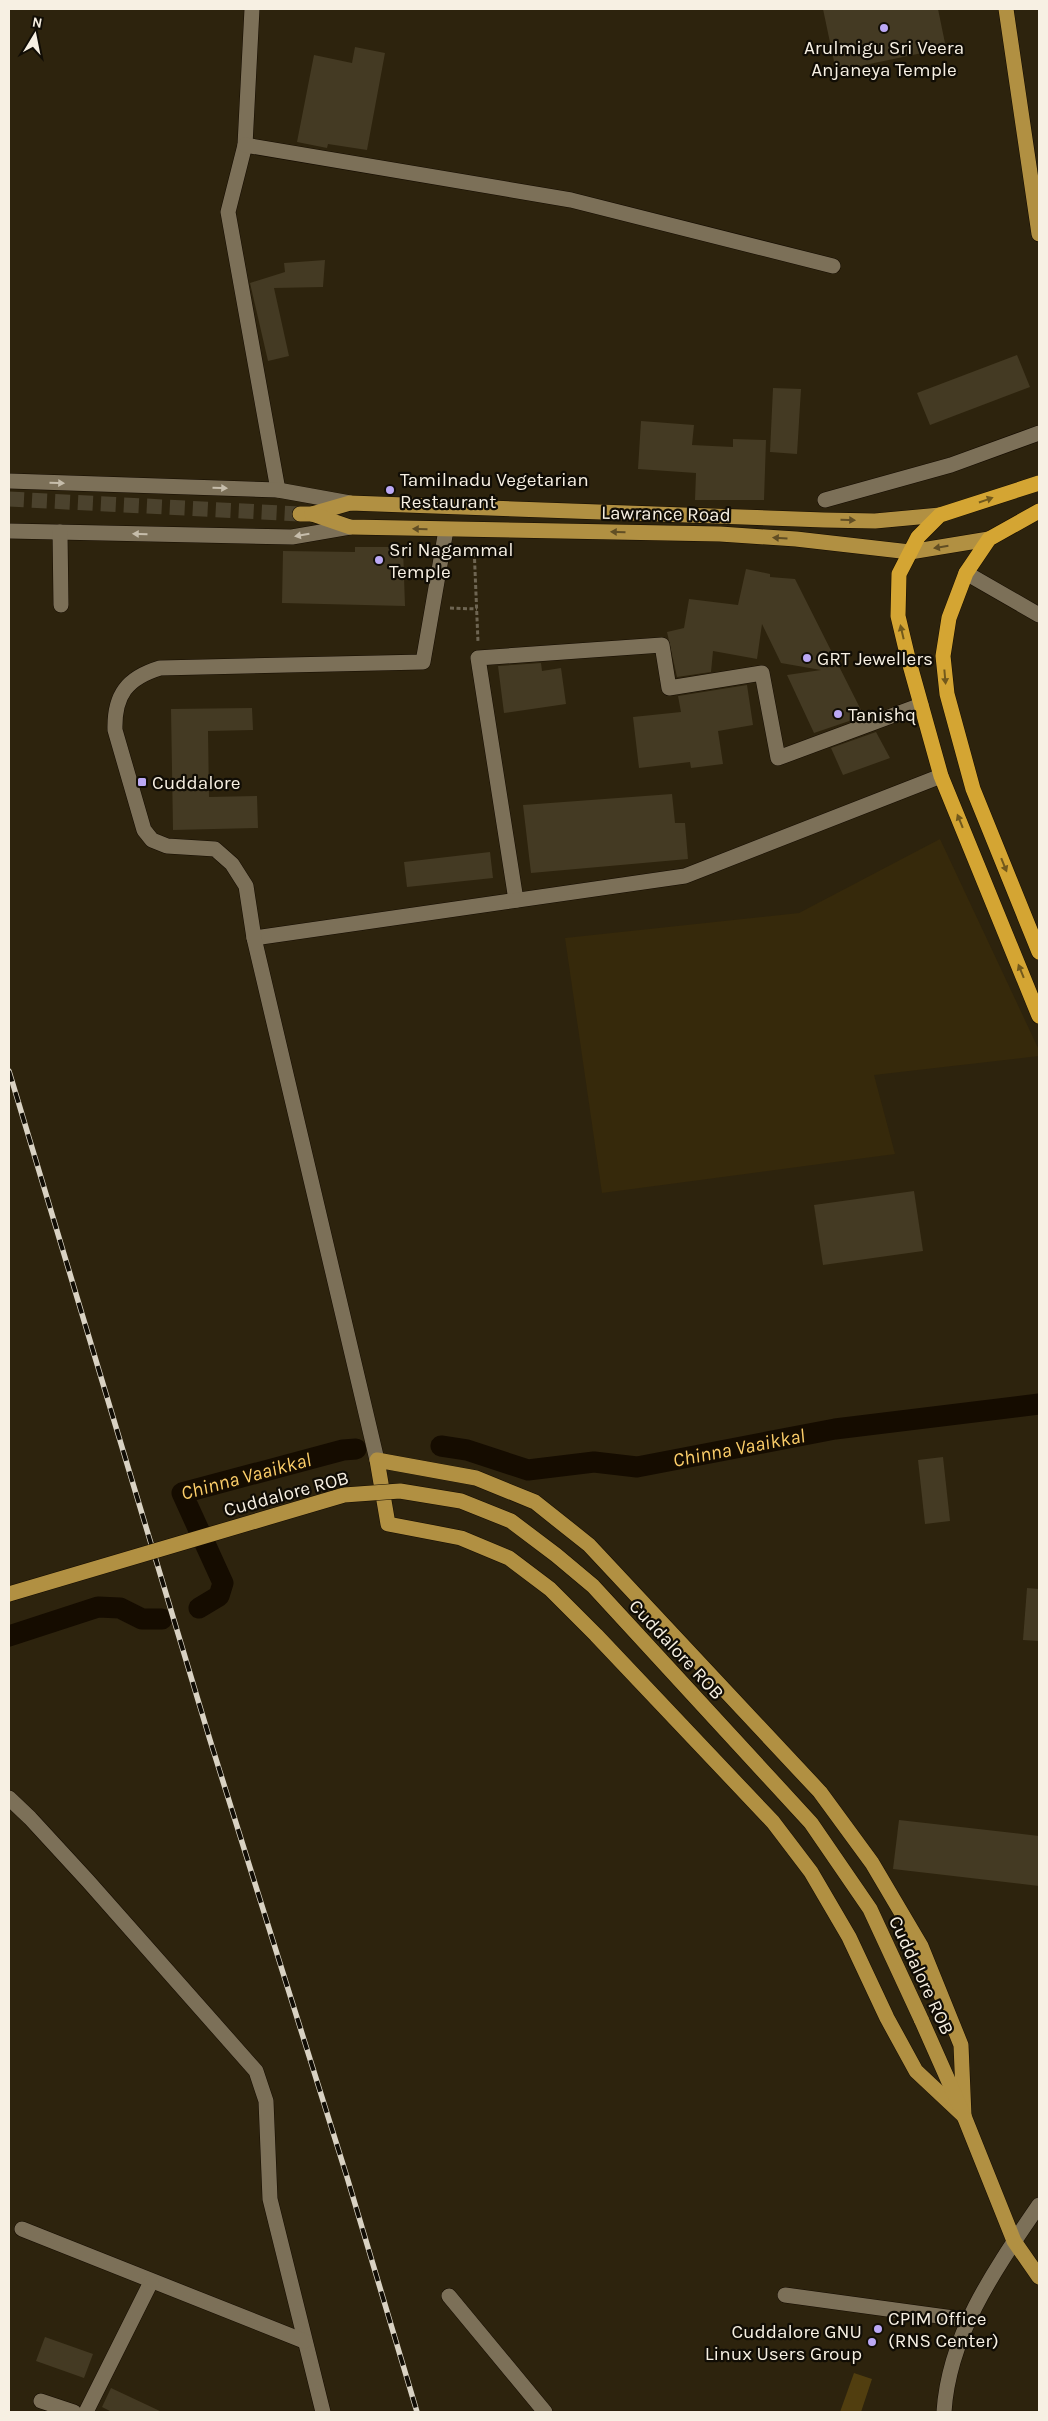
<svg xmlns="http://www.w3.org/2000/svg" width="1048" height="2421" font-family="Karla,sans-serif">
<style>
.built{fill:#36290b}
.green{fill:#513e0f}
.lines{fill:none;stroke-linecap:round;stroke-linejoin:round}
.canal{stroke:#150c00;stroke-width:21}
.building{fill:#443a23}
.major-tunnel{stroke:#4b422d;stroke-width:15;stroke-dasharray:15 8;stroke-linecap:butt}
.minor-casing{stroke:#150c00;stroke-width:16}
.major-casing{stroke:#150c00;stroke-width:16}
.highway-casing{stroke:#150c00;stroke-width:16}
.path{stroke:#6e6552;stroke-width:3;stroke-dasharray:4 2.5;stroke-linecap:butt}
.minor{stroke:#7c7058;stroke-width:15}
.major{stroke:#b19042;stroke-width:15}
.highway{stroke:#d4a533;stroke-width:15}
.rail-casing{stroke:#d9d2c3;stroke-width:5.5}
.rail{stroke:#110d05;stroke-width:4;stroke-dasharray:11;stroke-linecap:butt}
.major-bridge-casing{stroke:#150c00;stroke-width:16;stroke-linecap:butt}
.major-bridge{stroke:#b19042;stroke-width:15}
.oneway{fill:#c6bdab}
.oneway2{fill:#72591c}
.oneway3{fill:#614e24}
.poi-dot{fill:#bca9f5;stroke:#110d05;stroke-width:2}
.labels{text-anchor:middle;stroke-width:4.5;stroke-linejoin:round;paint-order:stroke}
.poi-label{font-size:19px;fill:#f7f0e3;stroke:#110d05;text-anchor:start}
.street-label{font-size:19px;fill:#f7f0e3;stroke:#110d05}
.water-label{font-size:20px;font-style:italic;fill:#fcce69;stroke:#110d05}
</style>
<rect width="100%" height="100%" fill="#2d230d"/>
<path class="built" d="M940 839 1039 1050V1056L874 1075 895 1154 602 1193 565 938 799 913Z"/>
<path class="green" d="M854 2373 872 2379 861 2412H840Z"/>
<g class="lines">
<g class="canal">
<path id="s1" d="M441 1446 467 1450 528 1470 594 1462 637 1467 835 1429 1039 1404"/>
<path id="s2" d="M199 1608 219 1596 223 1583 182 1493 343 1450 356 1449"/>
<path d="M9 1636 98 1607 120 1608 142 1619H162"/>
</g>
</g>
<g class="building">
<path d="M823 9H938L946 48 836 71Z"/>
<path d="M355 47 385 53 367 150 328 144 327 148 297 142 314 55 352 63Z"/>
<path d="M325 260 323 287 274 288 289 356 268 361 250 283 285 272 284 263Z"/>
<path d="M1017 355 1030 387 930 425 917 393Z"/>
<path d="M773 388 801 389 797 454 770 452Z"/>
<path d="M641 421 694 425 692 445 733 447V439L766 440 764 500H695L696 473 638 469Z"/>
<path d="M355 547H403L405 606 282 603 283 551 355 552Z"/>
<path d="M746 569 770 574V577L795 579 864 716 814 733 787 675 821 670 781 663 762 624 757 659 713 651 711 672 677 677 667 632 684 628 689 599 738 605Z"/>
<path d="M541 663 542 671 561 668 566 704 504 713 498 666Z"/>
<path d="M747 685 753 725 718 731 723 764 691 768 690 762 639 768 633 717 681 712 678 696Z"/>
<path d="M252 708 253 730 208 731 209 797 257 796 258 828 173 830 171 709Z"/>
<path d="M876 732 890 758 843 775 831 748Z"/>
<path d="M672 794 675 823H685L688 859 531 873 523 805Z"/>
<path d="M490 852 493 878 407 887 404 862Z"/>
<path d="M914 1191 923 1251 823 1265 814 1205Z"/>
<path d="M943 1457 950 1521 925 1524 918 1460Z"/>
<path d="M1027 1588 1039 1589V1641L1023 1640Z"/>
<path d="M899 1820 1039 1836V1886L893 1869Z"/>
<path d="M45 2337 93 2354 84 2378 36 2361Z"/>
<path d="M111 2388 162 2412H112L102 2407Z"/>
</g>
<g class="lines">
<path class="major-tunnel" d="M9 499 300 514"/>
<g class="minor-casing">
<g id="minor">
<path d="M252 9 245 145 228 212 278 490"/>
<path d="M245 145 571 200 833 266"/>
<path d="M9 481 278 490 350 503"/>
<path d="M825 500 951 465 1039 433"/>
<path d="M9 531 292 537 350 527"/>
<path d="M60 532 61 605"/>
<path d="M966 573 1039 615"/>
<path d="M516 900 478 658 662 645 669 688 762 673 778 758 921 705"/>
<path d="M254 938 685 876 941 776"/>
<path d="M377 1460 254 938 246 886 232 864 215 849 167 846 152 840 144 830 115 730C114 695 127 678 160 668L423 662 446 530"/>
<path d="M9 1798 30 1818 88 1881 256 2071 266 2101 270 2199 323 2412"/>
<path d="M22 2229 304 2341"/>
<path d="M785 2295 968 2320"/>
<path d="M449 2296 545 2412"/>
<path d="M41 2401 74 2412"/>
<path d="M86 2412 151 2282"/>
<path d="M944 2412C949 2334 996 2268 1039 2205"/>
</g>
</g>
<g class="major-casing">
<g id="major">
<path d="M1006 9 1039 234"/>
<path d="M300 514H312L350 503 824 520 875 521 940 515"/>
<path d="M312 514 350 527 720 534 796 539 910 552 989 539"/>
<path d="M377 1460 476 1478 535 1502 589 1545 820 1792 872 1863 921 1946 961 2045 964 2116 916 2071 887 2018 849 1937 811 1872 773 1822 596 1635 550 1589 509 1558 461 1538 388 1524Z"/>
<path d="M921 2019 964 2116 1014 2241 1039 2277"/>
</g>
</g>
<g class="highway-casing">
<g id="highway">
<path d="M1039 483 940 515 918 537 899 574 898 616 908 658 941 776 1039 1016"/>
<path d="M1039 511 989 539 966 573 949 618 943 656 947 694 973 789 1039 952"/>
</g>
</g>
<g class="path">
<path d="M474 546 478 642"/>
<path d="M450 608 477 609"/>
</g>
<use href="#minor" class="minor"/>
<use href="#major" class="major"/>
<use href="#highway" class="highway"/>
<g class="rail-casing">
<path id="rail" d="M9 1071 210 1740 347 2177 417 2412"/>
</g>
<use href="#rail" class="rail"/>
<g class="major-bridge-casing">
<path id="major-bridge" d="M9 1594 344 1495 400 1491 461 1501 511 1521 556 1555 593 1586 811 1823 870 1909 921 2019"/>
</g>
<use href="#major-bridge" class="major-bridge"/>
</g>
<defs><path id="oneway-solid" d="M-6-.8H1V-3.2L6.5 0L1 3.2V.8H-6Z" transform="scale(1.25)"/></defs>
<g class="oneway">
<use href="#oneway-solid" transform="translate(57 483) rotate(2)"/>
<use href="#oneway-solid" transform="translate(220 488) rotate(2)"/>
<use href="#oneway-solid" transform="translate(140 534) rotate(-179)"/>
<use href="#oneway-solid" transform="translate(302 535) rotate(170)"/>
</g>
<g class="oneway2">
<use href="#oneway-solid" transform="translate(986 500) rotate(-19)"/>
<use href="#oneway-solid" transform="translate(902 632) rotate(-103)"/>
<use href="#oneway-solid" transform="translate(945 677) rotate(85)"/>
<use href="#oneway-solid" transform="translate(960 821) rotate(-112)"/>
<use href="#oneway-solid" transform="translate(1004 865) rotate(68)"/>
<use href="#oneway-solid" transform="translate(1021 971) rotate(-112)"/>
</g>
<g class="oneway3">
<use href="#oneway-solid" transform="translate(848 520) rotate(1)"/>
<use href="#oneway-solid" transform="translate(420 529) rotate(-179)"/>
<use href="#oneway-solid" transform="translate(618 532) rotate(-179)"/>
<use href="#oneway-solid" transform="translate(780 538) rotate(-176)"/>
<use href="#oneway-solid" transform="translate(941 547) rotate(171)"/>
</g>
<g class="poi-dot">
<circle cx="884" cy="28" r="5"/>
<circle cx="390" cy="490" r="5"/>
<circle cx="379" cy="560" r="5"/>
<circle cx="807" cy="658" r="5"/>
<circle cx="838" cy="714" r="5"/>
<rect x="137" y="777" width="10" height="10" rx="2.5"/>
<circle cx="878" cy="2329" r="5"/>
<circle cx="872" cy="2342" r="5"/>
</g>
<g class="labels">
<g class="poi-label">
<text x="884" y="54" text-anchor="middle">Arulmigu Sri Veera<tspan x="884" dy="22">Anjaneya Temple</tspan></text>
<text x="400" y="486">Tamilnadu Vegetarian<tspan x="400" dy="22">Restaurant</tspan></text>
<text x="389" y="556">Sri Nagammal<tspan x="389" dy="22">Temple</tspan></text>
<text x="817" y="665">GRT Jewellers</text>
<text x="848" y="721">Tanishq</text>
<text x="152" y="789">Cuddalore</text>
<text x="888" y="2325">CPIM Office<tspan x="888" dy="22">(RNS Center)</tspan></text>
<text x="862" y="2338" text-anchor="end">Cuddalore GNU<tspan x="862" dy="22">Linux Users Group</tspan></text>
</g>
<g class="street-label">
<text transform="translate(666 513) rotate(1)" y="7">Lawrance Road</text>
<text transform="translate(286 1493) rotate(-15)" y="7">Cuddalore ROB</text>
<text transform="translate(677 1649) rotate(47)" y="7">Cuddalore ROB</text>
<text transform="translate(922 1975) rotate(65)" y="7">Cuddalore ROB</text>
</g>
<g class="water-label">
<text dy="7" stroke="none"><textPath href="#s1" startOffset="304">Chinna Vaaikkal</textPath></text>
<text dy="7" stroke="none"><textPath href="#s2" startOffset="202">Chinna Vaaikkal</textPath></text>
</g>
</g>
<rect width="1048" height="2421" fill="none" stroke="#f7f0e3" stroke-width="20"/>
<g transform="translate(35 35) rotate(10)" stroke="#110d05" stroke-width="4" paint-order="stroke">
<path d="M0-4L9 19L0 12L-9 19Z" fill="#f7f0e3"/>
<text y="-8" font-size="14" font-weight="bold" text-anchor="middle" fill="#f7f0e3">N</text>
</g>
</svg>
